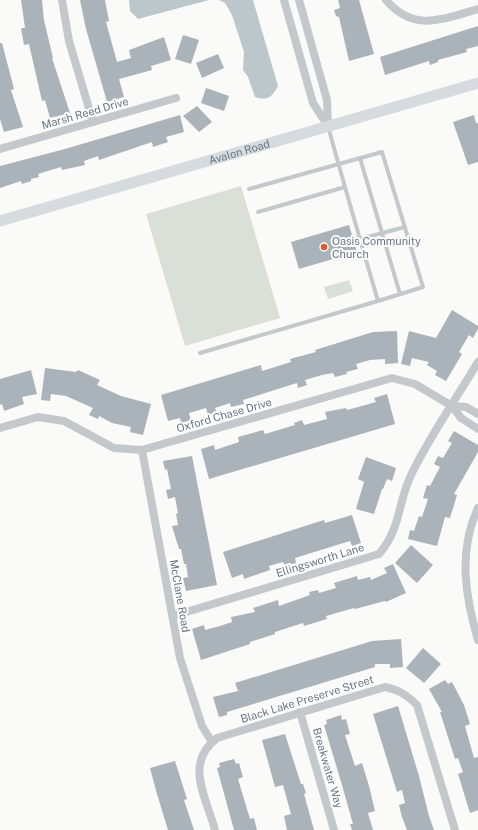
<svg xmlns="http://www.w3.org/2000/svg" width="478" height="830" font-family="'Public Sans',sans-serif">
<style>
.green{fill:#dadfd7}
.water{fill:#bbc7cb}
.building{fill:#aab3b9}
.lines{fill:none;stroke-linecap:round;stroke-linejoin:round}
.service{stroke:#c3c8cc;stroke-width:4}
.minor{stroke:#c3c8cc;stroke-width:8}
.secondary{stroke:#d6dbdf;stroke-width:11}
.poi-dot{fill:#e4572e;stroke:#fff;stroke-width:1.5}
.labels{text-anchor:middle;stroke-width:4;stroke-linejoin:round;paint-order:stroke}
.street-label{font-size:11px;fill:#657683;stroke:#fff}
.poi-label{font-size:11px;fill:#657683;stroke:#fff;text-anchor:start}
</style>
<rect width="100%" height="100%" fill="#fafaf8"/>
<g class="green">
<path d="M241 186 280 318 185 346 146 214Z"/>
<path d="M349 280 353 291 328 299 324 287Z"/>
</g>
<g class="water">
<path d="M129 0H209L138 19 130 11Z"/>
<path d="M219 0H253L278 86C272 97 268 101 255 97L248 77 243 70 244 52 232 15 225 3Z"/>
</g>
<g class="building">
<path d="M21 0H42L44 20 53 58H52L70 113 50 118 45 100 42 101 29 44 24 45 21 28H25Z"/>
<path d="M80 0H105L109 21 106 22 117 62 131 58 129 50 164 37 171 60 151 66 152 70 119 79 124 97 107 102 86 29Z"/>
<path d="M338 0H359L374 54 349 61 339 17 336 16 334 10 340 8Z"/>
<path d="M478 26V46L466 49 467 52 438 60V62L430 65 429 61 385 75 380 57Z"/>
<path d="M183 35 199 40 191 64 175 59Z"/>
<path d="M0 43H2L14 89 11 90 23 127 4 132 0 119Z"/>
<path d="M218 54 224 68 202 78 196 63Z"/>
<path d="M206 88 229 96 224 111 201 103Z"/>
<path d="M197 106 212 122 199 132 183 116Z"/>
<path d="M180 115 184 132 166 137 168 142 153 147 152 142 99 160 98 156 84 161 85 165 62 170 61 167 38 174 39 177 31 179V181L22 184 21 181 0 188V166L65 149Z"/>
<path d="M474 115 476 123H478V162L468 165 453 122Z"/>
<path d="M349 225 357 252 299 269 291 242Z"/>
<path d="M452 310 478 326V329L473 338 469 335 459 352 462 354 446 381 435 375 437 371 427 365 429 362 412 358 410 366 401 364 409 331 436 338Z"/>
<path d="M397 331 398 363 385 364V359L370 360 356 364 358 369 346 372 347 374 335 377 333 373 322 375 305 380 307 385 298 388 297 383 243 400 244 404 231 407 230 403 215 408 217 412 208 415 206 408 189 413 191 420 181 423 180 418 168 421 161 395 261 365 262 371 291 362 290 359 316 352 315 350 373 332Z"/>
<path d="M45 368 76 372 78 370 100 380 97 385 121 396 151 404 143 435 130 432 131 427 112 423 99 416 98 419 89 415 93 408 66 396 51 394 50 401 41 400Z"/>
<path d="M31 370 37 394 22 397 24 404 4 411 2 404 0 405V379Z"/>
<path d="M387 394 395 424 209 479 201 449 214 445 215 450 239 442 238 437 263 430 265 434 295 425 294 423 302 420 304 425 327 419 325 412 346 408 347 410 362 406 376 402 374 398Z"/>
<path d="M454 431 478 445V452L454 494 457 495 450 518 445 517 437 546 408 539 410 530 414 531 419 516 422 517 428 499 423 498 427 485 430 486 440 467 434 464 438 456 443 458 452 443 448 441Z"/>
<path d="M192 456 217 585 186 591 183 578 188 577 186 564H184L181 549H179L172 526 178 525 176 514 178 513 175 497 168 499 166 490 171 489 167 469 165 470 163 461Z"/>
<path d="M366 457 396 468 392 481 387 479 383 489H382L374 514 356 509 364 482 358 479Z"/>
<path d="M352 515 361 543 352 546 350 541 295 558 296 563 285 566 283 562 269 566 270 570 244 579 243 574 232 578 223 552 324 520 325 523Z"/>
<path d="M411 545 433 565 417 583 395 563Z"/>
<path d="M393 564 406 593 386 602 385 601 355 609 354 608 326 616 327 619 304 626 303 623 275 632V634L250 642V644L201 660 192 629 204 625 205 630 220 626 232 622 231 617 255 612 253 608 278 600 279 606 310 595 309 592 318 590 319 593 336 588 334 583 357 576 358 580 370 577 371 580 387 573 384 568Z"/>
<path d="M401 639 403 667 390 668V664H375V667L227 712V715L219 717 213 697 238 691 235 683 372 641Z"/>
<path d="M423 648 441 664 424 683 406 668Z"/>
<path d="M445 680 448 684 452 682 464 705 470 724 465 726 474 758 478 757V810L470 813 458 774 463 772 458 758 455 759 440 712H442L429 689Z"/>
<path d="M398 706 419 776 429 816 434 830H407L402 817 399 805 405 803 402 790 397 792 373 714Z"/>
<path d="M341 715 342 720 346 719 350 734 345 735 355 766 362 763 369 786 375 811 368 813 373 830H352L350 824H353L342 785 324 725 327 724 326 720Z"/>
<path d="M285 734 301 784H303L306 793 304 794 314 830H287L284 816 291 814 283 785 275 787 262 740Z"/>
<path d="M234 759 236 764 239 763 243 777 238 779 250 819 254 818 257 830H234L217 768 220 767 219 763Z"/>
<path d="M175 761 187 799 184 800 194 830H168L157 794 150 768Z"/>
</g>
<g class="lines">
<g class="service">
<path d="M360 158 400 294"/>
<path d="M249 189 382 152 423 287 378 301C361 243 344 185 328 126"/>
<path d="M258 212 345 187"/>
<path d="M360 239 405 227"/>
<path d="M200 353 378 301"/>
</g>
<g class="minor">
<path d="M62 0 69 41 93 122"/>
<path d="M284 0 313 103 328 126"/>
<path d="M299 0 327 100 328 125"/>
<path d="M386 0C414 33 443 19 478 9"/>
<path d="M0 149 176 98"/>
<path d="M452 406 461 418 478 429"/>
<path d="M0 428 38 417 64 421 114 448 142 450 392 378 415 384 452 406 466 407 478 414"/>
<path d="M142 450 180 658 202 726 212 742"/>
<path d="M478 508C458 551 465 596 478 640"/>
<path d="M173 616 379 554C402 527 397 503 412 473 431 434 456 399 478 362"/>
<path d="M300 712 334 830"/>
<path d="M215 830C206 797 184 763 217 738L385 687C399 690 407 695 417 705L455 830"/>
</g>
<path class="secondary" id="s1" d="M0 221 478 83"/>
</g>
<circle class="poi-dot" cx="324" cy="247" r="4"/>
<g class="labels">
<g class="street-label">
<text transform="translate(85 113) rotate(-16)" y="4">Marsh Reed Drive</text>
<text dy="4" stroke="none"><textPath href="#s1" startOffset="249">Avalon Road</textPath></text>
<text transform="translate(224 415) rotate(-16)" y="4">Oxford Chase Drive</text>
<text transform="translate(320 560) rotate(-17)" y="4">Ellingsworth Lane</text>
<text transform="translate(180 596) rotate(80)" y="4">McClane Road</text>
<text transform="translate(307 699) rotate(-17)" y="4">Black Lake Preserve Street</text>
<text transform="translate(328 768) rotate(74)" y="4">Breakwater Way</text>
</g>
<g class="poi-label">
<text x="332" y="245">Oasis Community<tspan x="332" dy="13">Church</tspan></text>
</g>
</g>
</svg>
